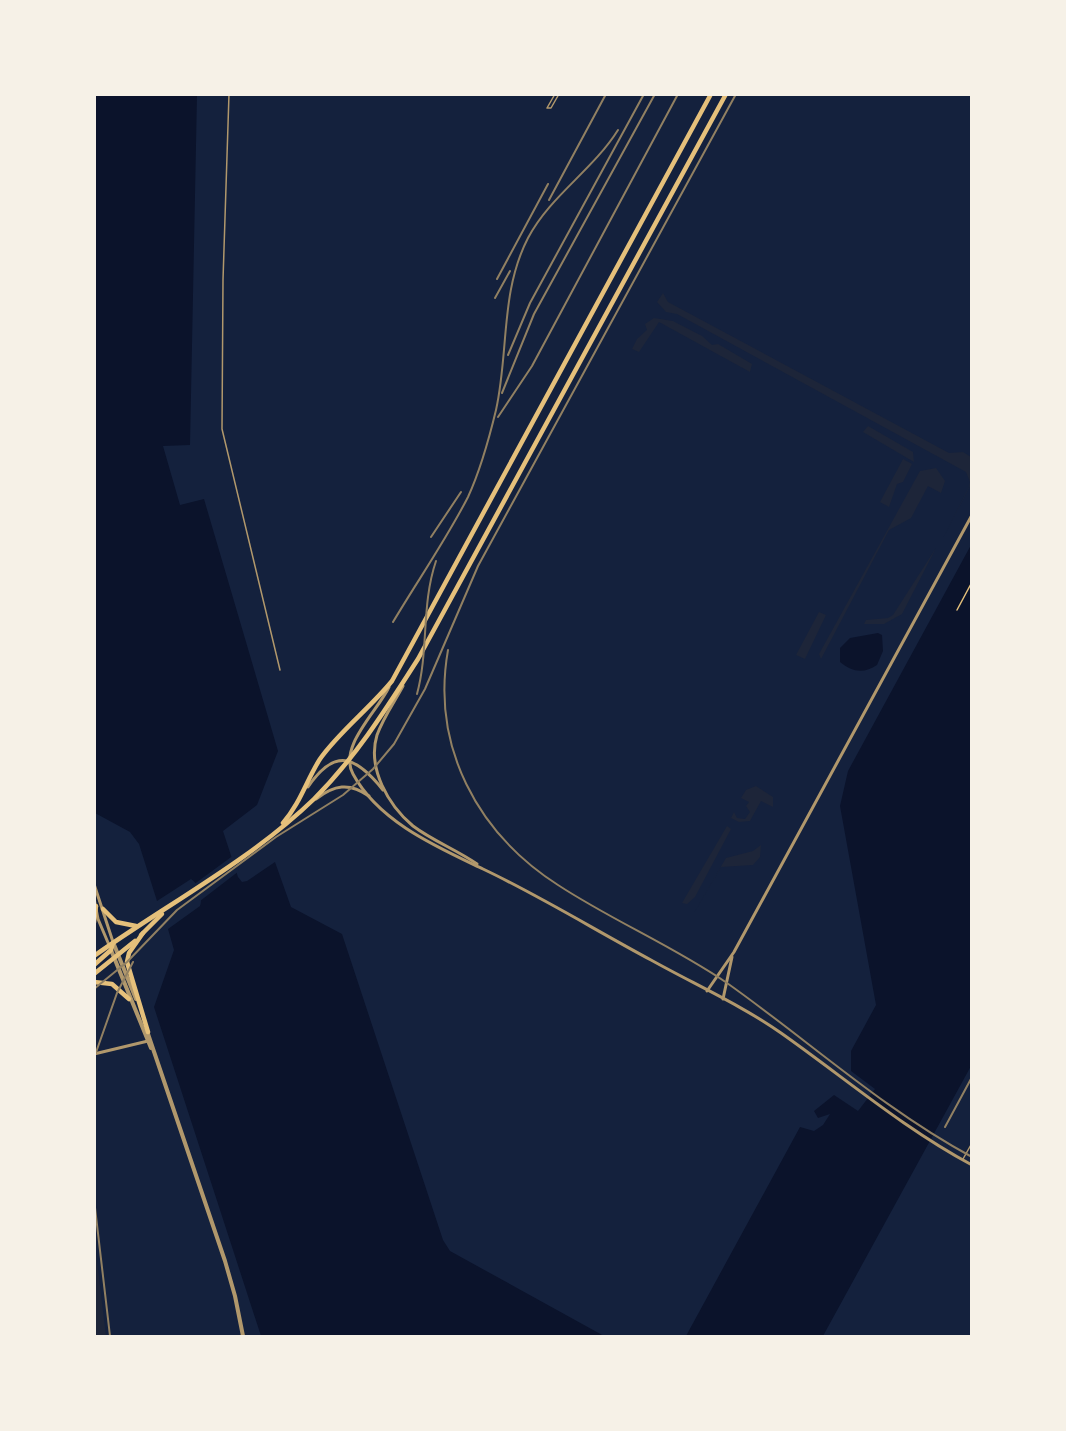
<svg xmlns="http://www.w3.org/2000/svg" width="1066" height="1431" font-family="'Titillium Web',sans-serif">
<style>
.green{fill:#1d2539}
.water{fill:#0b132b}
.pier{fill:#14213d}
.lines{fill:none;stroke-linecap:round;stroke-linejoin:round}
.path{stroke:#e5c07b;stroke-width:1.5}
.service{stroke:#b1986c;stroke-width:1.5}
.minor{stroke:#b1986c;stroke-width:3}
.tertiary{stroke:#b1986c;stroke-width:4}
.secondary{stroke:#e5c07b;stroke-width:4.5}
.rail{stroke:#918062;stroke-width:2}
</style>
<rect width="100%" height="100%" fill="#14213d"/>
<g class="green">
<path d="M663 293 668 302 949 453 963 452 971 457V484L943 538 969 487 970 482 966 472 677 314 666 312 657 302Z"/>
<path d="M654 318 673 321 702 336 712 345 718 344 752 364 750 372 659 322 639 352 632 349 637 339 647 330 645 324Z"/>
<path d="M868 426 913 452 914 462 863 432Z"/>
<path d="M903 459 912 464 903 482 897 484 889 507 880 502Z"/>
<path d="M936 468 945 481 941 493 928 486 911 518 889 530 821 659 819 654 920 471Z"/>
<path d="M936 548 902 614 884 624H864L866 620 888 618 893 615Z"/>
<path d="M819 612 826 615 805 659 796 655Z"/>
<path d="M756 786 773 797V807L761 801 750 821 739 822 731 818 734 812 737 818 745 819 750 812 746 806 749 802 741 798 746 790Z"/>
<path d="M727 826 731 829 695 897 687 904 682 903Z"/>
<path d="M761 845 760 857 753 865 721 867 694 913 726 858 753 851Z"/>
<path d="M94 1244H95L106 1336H95Z"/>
</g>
<g class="water">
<path d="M94 95H197L190 445 163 446 180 505 204 499 278 751 257 805 223 831 238 877 242 882 247 881 275 862 291 907 342 934 443 1240 450 1251 604 1336H261L154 1007 174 950 168 929 200 906C203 898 199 884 191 879L157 901 139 844 130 832 95 813Z"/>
<path d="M971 545V1066L823 1336H686L800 1127 814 1131 823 1125 830 1114 818 1118 814 1111 834 1095 858 1111 875 1089 851 1071V1051L876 1005 840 806 848 771Z"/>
<path d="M878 633 882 635 883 651 877 665C864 674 852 672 840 662V648L850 638Z"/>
</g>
<path class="pier" d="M234 855 239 871 200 901 193 885Z"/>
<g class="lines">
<path class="path" d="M957 610 972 582"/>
<g class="service">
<path d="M229 94 223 280 222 429 280 670"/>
<path d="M555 94 547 108H551L559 94"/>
<path d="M963 1159 972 1143"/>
</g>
<g class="minor">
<path d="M403 686C395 701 383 718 377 735 367 768 388 805 413 826 433 841 457 850 477 864"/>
<path d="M389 687C377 712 338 747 353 774 379 822 437 847 483 869 540 896 595 930 651 960 694 984 741 1005 781 1033 845 1078 903 1128 972 1165"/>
<path d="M308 787C335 747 356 756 383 790"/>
<path d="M316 799C334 785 349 782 369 796"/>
<path d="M94 884 113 942"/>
<path d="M94 898 98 919 109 945"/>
<path d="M707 991 734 952 972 515"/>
<path d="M723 999 732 957"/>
<path d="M94 1054 148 1041"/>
</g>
<g class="tertiary">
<path d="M113 942 136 999"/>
<path d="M111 950 151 1048"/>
<path d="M147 1031 225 1261 235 1296 243 1336"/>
</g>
<g class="secondary">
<path d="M283 823C301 802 306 781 320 759 338 733 370 708 392 681L711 94"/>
<path d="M103 909 116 922 136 926"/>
<path d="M94 922 96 906"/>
<path d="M143 933 129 953 127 962 148 1032"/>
<path d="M141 935 162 914"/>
<path d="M94 956C166 905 251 860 314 799 356 757 386 709 418 659L726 94"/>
<path d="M94 965 111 950 113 943"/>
<path d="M94 974 135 941"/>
<path d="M94 982 112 984 129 999"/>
</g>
<g class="rail">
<path d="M549 200 606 94"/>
<path d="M497 279 548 184"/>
<path d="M495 298 510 271"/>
<path d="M508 355 530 303 644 94"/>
<path d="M502 393 534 314 655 94"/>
<path d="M498 417 532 366 678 94"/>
<path d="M431 537 461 492"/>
<path d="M393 622C418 580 446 540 468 497 480 471 489 439 496 410 509 352 500 292 528 238 550 196 593 170 618 130"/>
<path d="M448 650C431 746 477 833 558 885 613 921 673 946 727 983 809 1041 883 1109 972 1157"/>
<path d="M417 694C429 650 421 605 436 561"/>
<path d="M94 989 127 962 177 910 276 837 343 795 373 769 394 744 425 689 478 566 736 94"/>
<path d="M94 1058 117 993 133 962"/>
<path d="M945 1127 972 1077"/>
<path d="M94 1199 110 1336"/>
</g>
</g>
<rect width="1066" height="1431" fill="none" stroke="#f6f1e7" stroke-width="192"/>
</svg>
